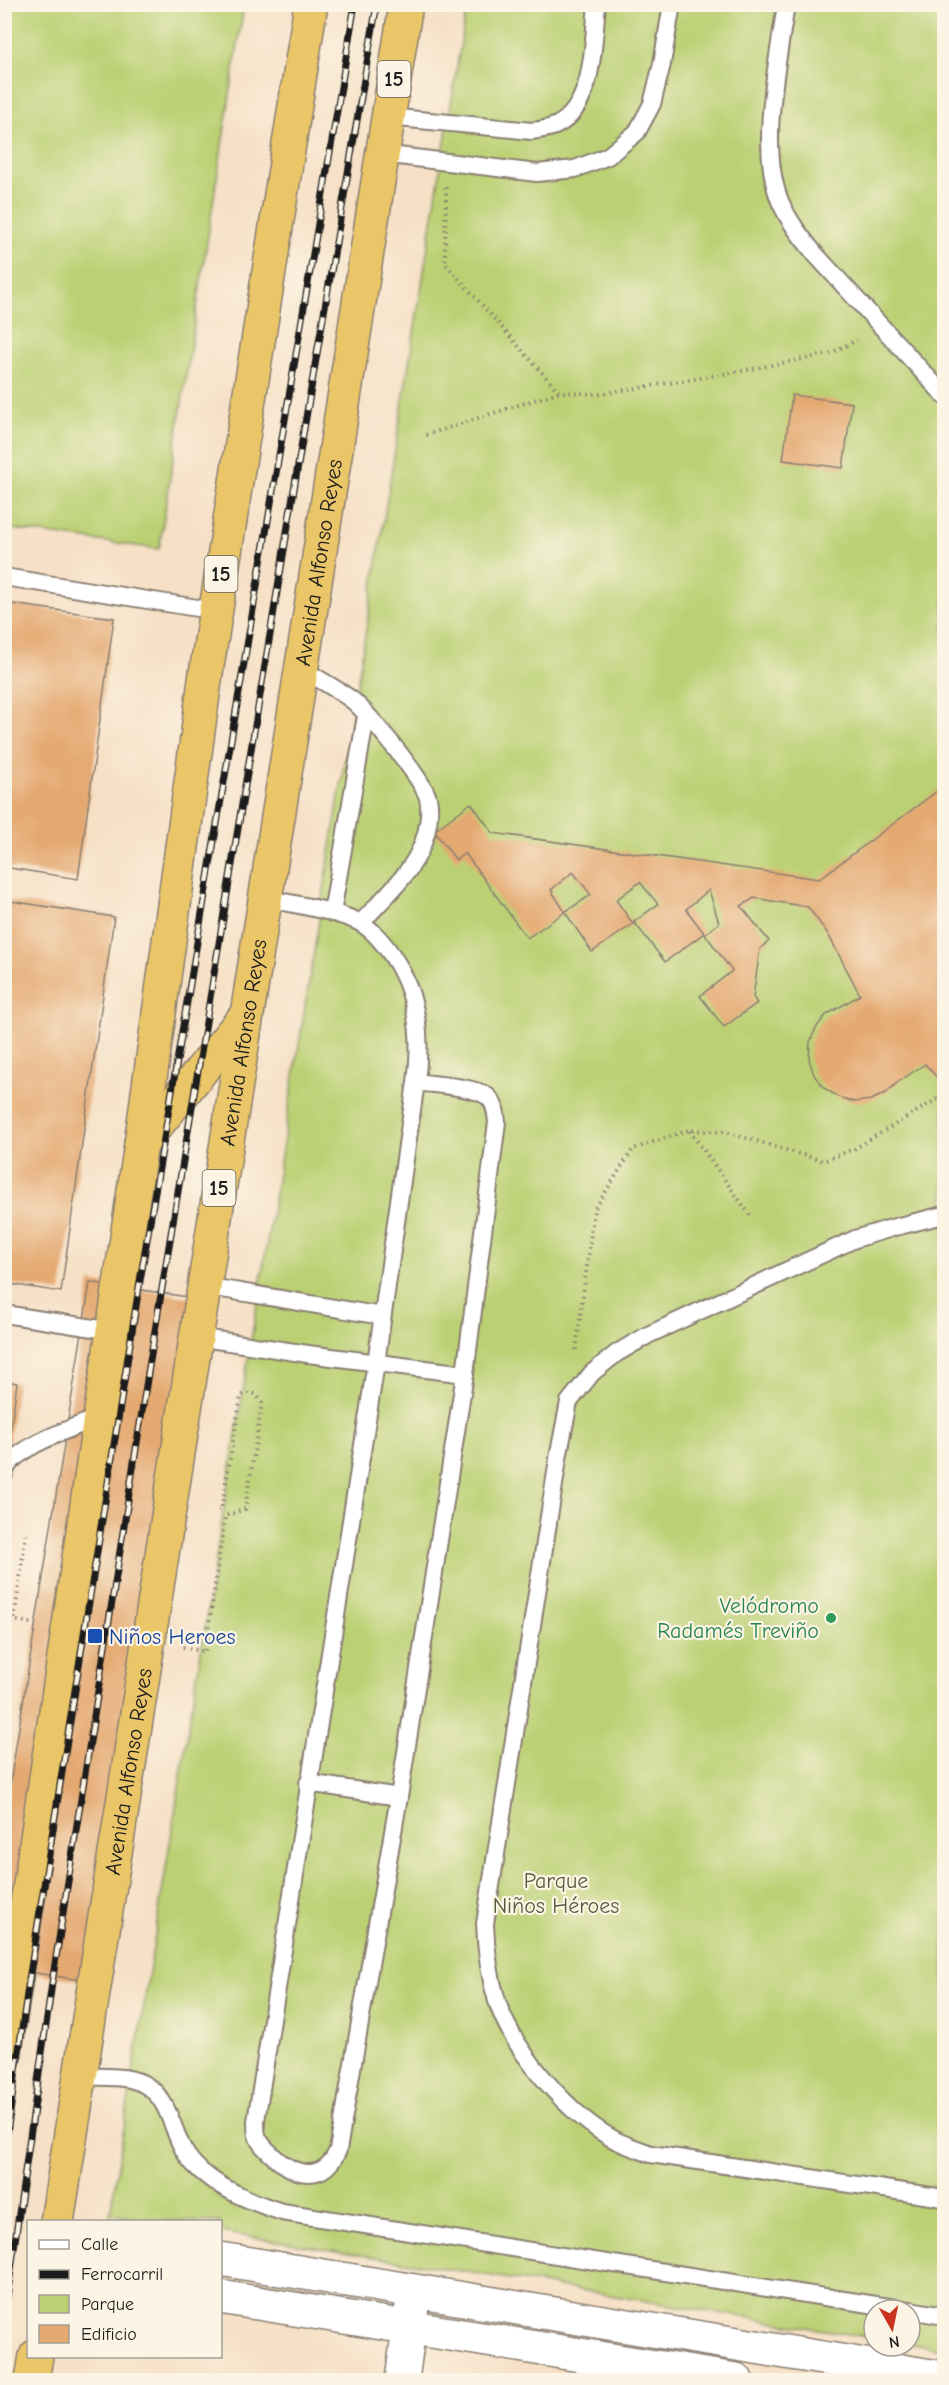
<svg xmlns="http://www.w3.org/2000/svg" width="949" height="2385" font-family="'Comic Neue',sans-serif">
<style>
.green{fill:#bbd073;stroke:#6c7648;stroke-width:1.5}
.building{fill:#e4a971;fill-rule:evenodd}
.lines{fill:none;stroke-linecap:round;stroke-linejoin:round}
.lane-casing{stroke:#897e71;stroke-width:20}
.street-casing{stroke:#897e71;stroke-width:36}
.highway-casing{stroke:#897e71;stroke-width:36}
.path{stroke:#897e71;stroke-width:4;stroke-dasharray:1.5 4.5;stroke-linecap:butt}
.lane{stroke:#fff;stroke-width:16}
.street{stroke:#fff;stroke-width:33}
.highway{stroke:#ebc669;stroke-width:33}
.rail-casing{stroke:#1c1c1c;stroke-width:7}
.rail{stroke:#fcf5e5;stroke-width:4.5;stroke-dasharray:14;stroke-linecap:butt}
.leisure-dot{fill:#2e9e5b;stroke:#fcf5e5;stroke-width:2}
.transit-dot{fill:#1a4fb4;stroke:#fcf5e5;stroke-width:2}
.labels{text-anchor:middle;stroke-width:4.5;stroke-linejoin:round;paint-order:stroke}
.shield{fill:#fcf5e5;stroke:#5f5d58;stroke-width:1.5}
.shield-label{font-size:21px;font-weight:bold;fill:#1c1c1c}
.street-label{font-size:22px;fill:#1c1c1c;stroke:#fcf5e5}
.leisure-label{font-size:22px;fill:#27864d;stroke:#fcf5e5;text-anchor:end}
.transit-label{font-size:22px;fill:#164399;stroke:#fcf5e5;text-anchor:start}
.park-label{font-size:22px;fill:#545b3a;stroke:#fcf5e5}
</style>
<rect width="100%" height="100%" fill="#fcf5e5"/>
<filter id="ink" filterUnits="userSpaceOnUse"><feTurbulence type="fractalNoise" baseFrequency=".0167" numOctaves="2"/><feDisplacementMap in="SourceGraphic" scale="12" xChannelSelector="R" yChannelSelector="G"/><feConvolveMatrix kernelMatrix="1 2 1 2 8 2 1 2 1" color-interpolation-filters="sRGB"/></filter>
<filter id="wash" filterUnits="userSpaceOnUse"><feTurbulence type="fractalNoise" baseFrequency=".008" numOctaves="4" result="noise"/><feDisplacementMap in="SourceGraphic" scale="24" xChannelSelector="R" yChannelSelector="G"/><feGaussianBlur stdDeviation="1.35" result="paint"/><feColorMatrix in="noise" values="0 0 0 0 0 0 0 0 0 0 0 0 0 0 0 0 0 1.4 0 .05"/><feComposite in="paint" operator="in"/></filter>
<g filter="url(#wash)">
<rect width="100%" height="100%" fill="#f6e0c6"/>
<g class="green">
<path d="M5 4 244 5 159 549 5 528Z"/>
<path d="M467 5H944V2349L910 2344V2310H874V2338L221 2232 220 2222 158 2221 110 2214Z"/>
</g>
<g id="blocks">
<g class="building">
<path d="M792 395 852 403 843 468 783 460Z"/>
<path d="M4 603 114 618 78 879 4 867Z"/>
<path d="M944 786V1085L925 1064 898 1082 886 1093 871 1100 854 1102 838 1097 824 1088 814 1075 809 1059 810 1042 816 1028 826 1015 860 995 828 934 808 907 754 898 741 906 769 941 760 949 753 997 757 1003 724 1027 700 996 732 971 705 934 719 923 709 890 686 909 704 933 665 962 634 922 658 904 640 882 616 900 633 924 592 952 565 912 527 938 465 853 456 860 434 831 471 803 493 833 819 879ZM573 872 591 895 565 912 551 890Z"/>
<path d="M4 900 114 917 61 1292 4 1283Z"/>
<path d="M90 1282 213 1301 105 1984 4 1968V1822Z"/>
<path d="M4 1381 17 1383 7 1454 4 1453Z"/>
</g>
</g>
</g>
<g filter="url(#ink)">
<use href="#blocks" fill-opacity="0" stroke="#897e71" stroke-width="1.5"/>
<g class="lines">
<g class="lane-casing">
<g id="lane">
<path d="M786 4C778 63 758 146 780 201 789 222 802 238 816 255L944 395"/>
<path d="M388 117 532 131C539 130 548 129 555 126 595 108 593 42 597 4"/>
<path d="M382 154 537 173 575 169 608 156 637 132 652 104 662 64 672 4"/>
<path d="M4 577 216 611"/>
<path d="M301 668C318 679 336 688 352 700 369 714 422 778 428 798 431 812 428 830 423 843 412 874 382 899 361 923"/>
<path d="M265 898C296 905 330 909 359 922 369 927 379 938 386 947 417 987 423 1033 416 1082L376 1363 256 2121C256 2126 256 2131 257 2135 259 2143 265 2148 271 2154 294 2176 323 2184 338 2150L399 1797 465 1374 497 1122C496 1113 495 1102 487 1096 472 1086 434 1085 416 1082"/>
<path d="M332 913 366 716"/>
<path d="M944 1215 895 1227 855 1239 648 1335 617 1353 592 1373 569 1402 559 1453 485 1924C486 1951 489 1975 497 2001 513 2051 570 2117 617 2141 628 2146 640 2150 651 2154L944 2198"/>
<path d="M204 1286 382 1316"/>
<path d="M4 1314 113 1331"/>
<path d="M196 1337 308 1354 465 1374"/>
<path d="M4 1475C8 1448 76 1427 100 1417"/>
<path d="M308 1783 399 1797"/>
<path d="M80 2076C102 2078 129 2074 147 2086 168 2099 172 2128 183 2149 200 2182 248 2201 282 2212L908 2310"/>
<path d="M910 2310 944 2316"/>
</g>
</g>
<g class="street-casing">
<g id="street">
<path d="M220 2259 944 2378"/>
<path d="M220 2297 736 2380"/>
<path d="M402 2380 412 2306"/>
</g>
</g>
<g class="highway-casing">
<g id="highway">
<path d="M141 1144 245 1017"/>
<path d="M4 2058 141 1144 206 673 311 4"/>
<path id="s1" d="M57 2222 406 4"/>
<path d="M32 2380 36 2356"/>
</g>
</g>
<g class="path">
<path d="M446 187 445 263 559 392"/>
<path d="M426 435 559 392 600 394 731 373 829 354 857 340"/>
<path d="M750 1215 689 1130 726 1132 823 1161 854 1149 944 1095"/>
<path d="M576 1350 594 1210 633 1149 689 1130"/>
<path d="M26 1534 14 1620 35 1624"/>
<path d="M183 1647 205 1652 225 1516 245 1509 262 1403 257 1395C251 1392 247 1392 241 1396L221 1510 215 1509"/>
</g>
<use href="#lane" class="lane"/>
<use href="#street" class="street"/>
<use href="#highway" class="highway"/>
<g class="rail-casing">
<g id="rail">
<path d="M4 2154 29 1980 140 1281 355 4"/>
<path d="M4 2318 52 1983 148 1373 303 435 377 4"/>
</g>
</g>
<use href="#rail" class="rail"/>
</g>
</g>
<circle class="leisure-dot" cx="831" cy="1618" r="6"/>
<rect class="transit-dot" x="87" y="1628" width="16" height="16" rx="3"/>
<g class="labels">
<g class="shield">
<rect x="377.5" y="61" width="33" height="36" rx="4.5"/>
<rect x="204.5" y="556" width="33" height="36" rx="4.5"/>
<rect x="202.5" y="1170" width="33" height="36" rx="4.5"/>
</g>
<g class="shield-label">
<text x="394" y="86">15</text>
<text x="221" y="581">15</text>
<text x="219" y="1195">15</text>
</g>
<g class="street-label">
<text dy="8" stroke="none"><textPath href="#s1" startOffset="1680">Avenida Alfonso Reyes</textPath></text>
<text dy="8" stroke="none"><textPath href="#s1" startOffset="1194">Avenida Alfonso Reyes</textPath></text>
<text dy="8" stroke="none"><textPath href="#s1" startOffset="456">Avenida Alfonso Reyes</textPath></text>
</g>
<g class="leisure-label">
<text x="819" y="1613">Velódromo<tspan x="819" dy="25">Radamés Treviño</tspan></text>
</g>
<g class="transit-label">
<text x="109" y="1644">Niños Heroes</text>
</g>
<g class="park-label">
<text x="556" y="1888">Parque<tspan x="556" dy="25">Niños Héroes</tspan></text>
</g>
</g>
<rect width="949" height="2385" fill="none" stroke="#fcf5e5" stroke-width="24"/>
<rect x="27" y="2220" width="195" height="138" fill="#fcf5e5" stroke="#a29e95" stroke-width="1.5"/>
<rect x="39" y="2240" width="30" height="9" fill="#ffffff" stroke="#a29e95" stroke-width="1.5"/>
<text x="81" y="2250" font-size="18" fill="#1c1c1c">Calle</text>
<rect x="39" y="2270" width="30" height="9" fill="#1c1c1c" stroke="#a29e95" stroke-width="1.5"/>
<text x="81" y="2280" font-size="18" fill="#1c1c1c">Ferrocarril</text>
<rect x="39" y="2295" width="30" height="18" fill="#bbd073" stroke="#a29e95" stroke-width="1.5"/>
<text x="81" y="2310" font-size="18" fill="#1c1c1c">Parque</text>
<rect x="39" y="2325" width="30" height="18" fill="#e4a971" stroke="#a29e95" stroke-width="1.5"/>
<text x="81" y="2340" font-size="18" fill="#1c1c1c">Edificio</text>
<g transform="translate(892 2328) rotate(171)"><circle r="28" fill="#fcf5e5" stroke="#a29e95" stroke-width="1.5"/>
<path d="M0-4.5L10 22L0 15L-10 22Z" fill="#c8321e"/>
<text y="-9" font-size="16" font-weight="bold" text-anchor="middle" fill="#1c1c1c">N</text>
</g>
</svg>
